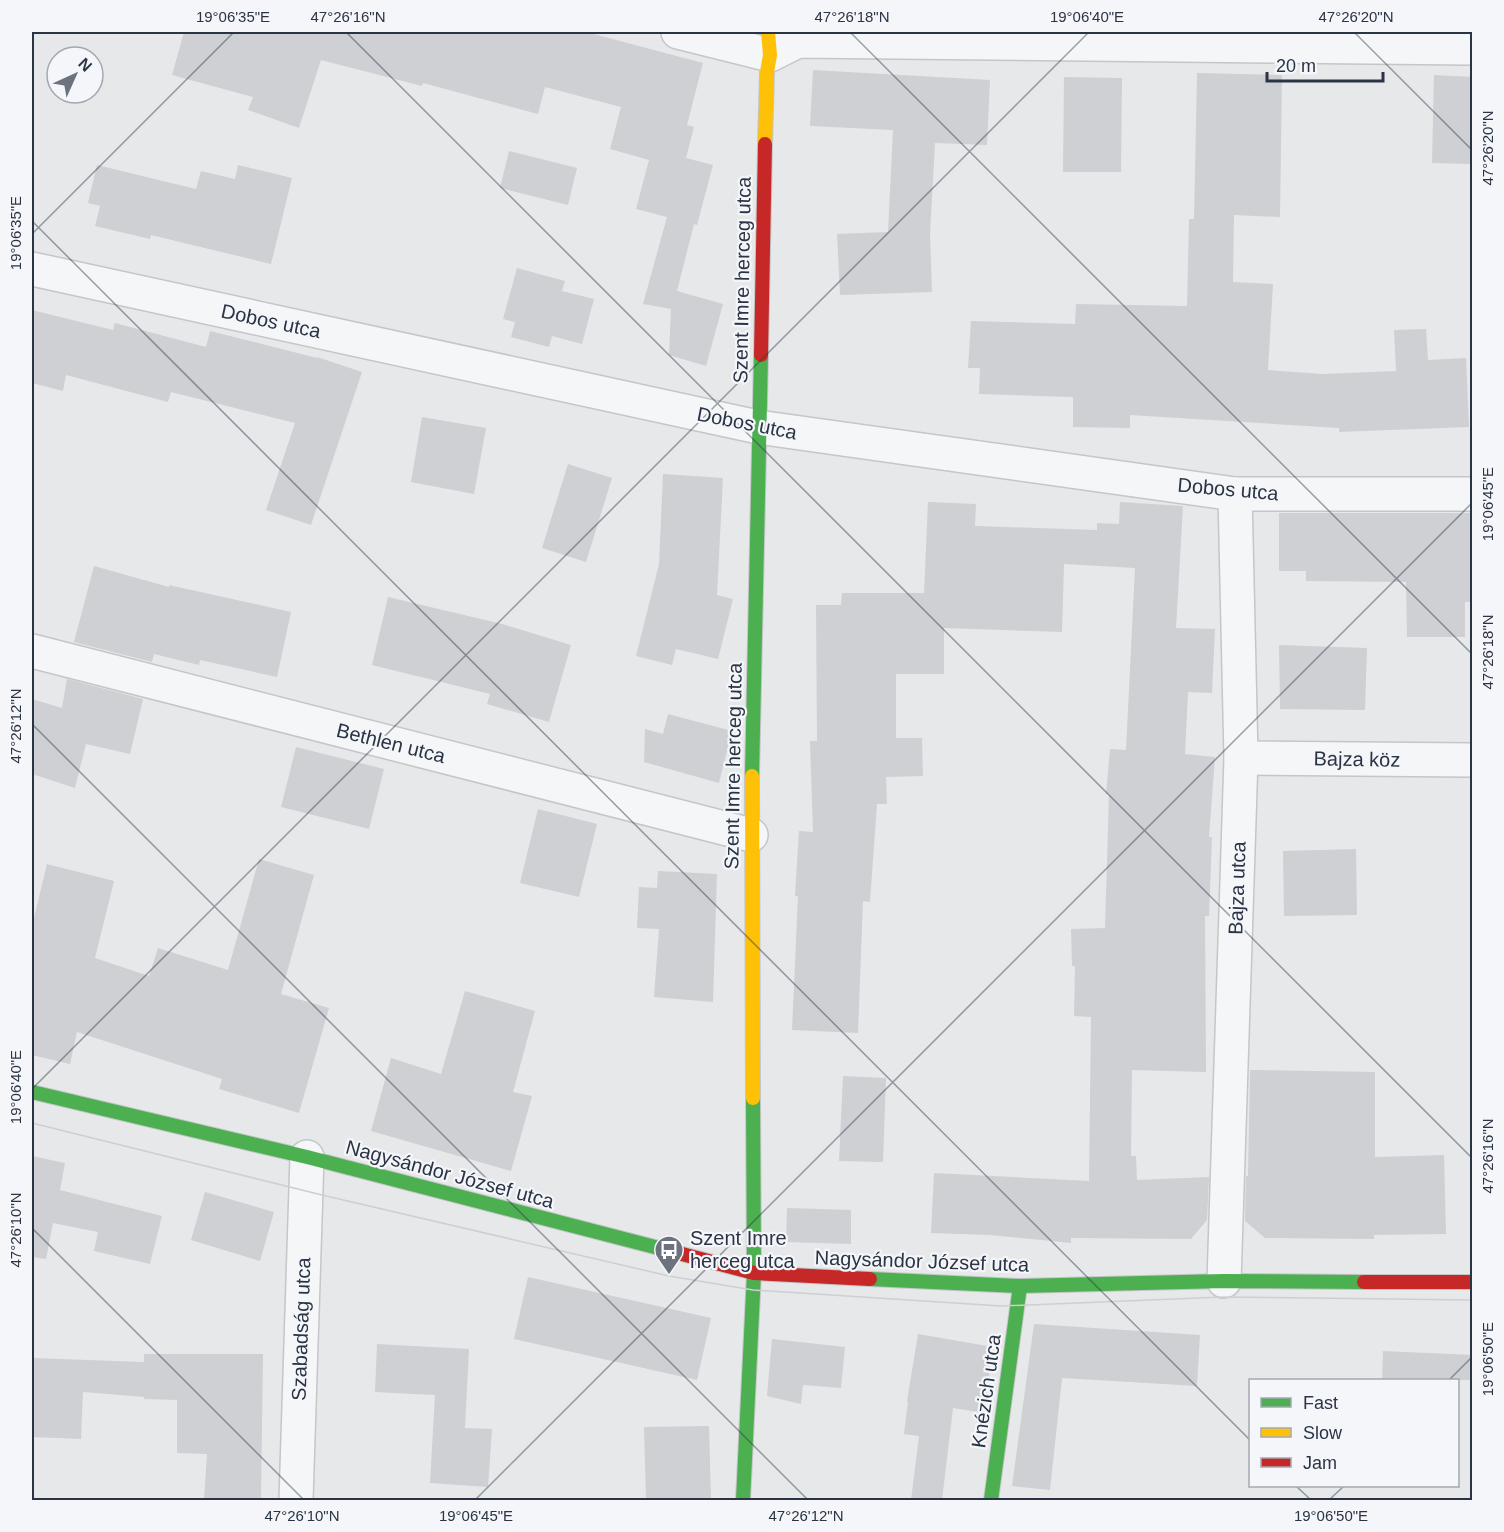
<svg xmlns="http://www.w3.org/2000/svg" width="1504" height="1532" font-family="Helvetica,sans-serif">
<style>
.building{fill:#ced0d3}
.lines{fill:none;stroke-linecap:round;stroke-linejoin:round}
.street-casing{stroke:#c4c6c8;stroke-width:36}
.fast-casing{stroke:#c4c6c8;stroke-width:16}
.slow-casing{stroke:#c4c6c8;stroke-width:16}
.jam-casing{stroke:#c4c6c8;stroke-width:16}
.street{stroke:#f5f6f7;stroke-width:33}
.fast{stroke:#4caf50;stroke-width:14}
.slow{stroke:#ffc107;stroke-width:14}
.jam{stroke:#c62828;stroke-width:14}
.tram{stroke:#cecfd2;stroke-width:1.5}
.ticks{fill:none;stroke:#2b3445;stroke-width:1.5;stroke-opacity:0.45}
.labels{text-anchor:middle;stroke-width:4.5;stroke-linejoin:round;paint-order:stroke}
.street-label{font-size:20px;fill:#2b3445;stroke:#f4f6f9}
.poi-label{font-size:20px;fill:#2b3445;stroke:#f4f6f9;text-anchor:start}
.neatline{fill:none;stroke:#2b3445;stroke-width:2}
.ticks-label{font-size:15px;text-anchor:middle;fill:#2b3445}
</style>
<rect width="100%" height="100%" fill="#e6e8ea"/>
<g class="building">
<path d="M184 32H586L703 63 687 125 694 127 686 158 713 165 697 225 694 224 677 291 723 304 706 366 669 355 671 309 643 304 667 217 636 209 649 160 610 149 621 107 545 87 538 114 423 83 422 86 321 60 299 128 248 110 253 97 172 75Z"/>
<path d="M813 70 990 80 987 145 935 143 930 233 932 292 840 295 837 234 888 232 893 130 810 126Z"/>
<path d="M1197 73 1282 75 1280 217 1234 215 1233 282 1273 284 1268 370 1322 374 1396 371 1394 330 1426 329 1428 360 1466 358 1469 427 1339 432V428L1130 415V428L1073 427V397L979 394 980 368H968L971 321 1075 324 1076 304 1187 306 1189 219H1194Z"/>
<path d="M1434 75 1473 77V164L1432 163Z"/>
<path d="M1064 77 1122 78 1121 172H1063Z"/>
<path d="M509 151 577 168 568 205 500 188Z"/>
<path d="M97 165 196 189 201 171 235 179 238 165 292 178 271 264 151 235 150 239 95 226 100 206 88 203Z"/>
<path d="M517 268 565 281 562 291 594 299 582 344 552 336 549 347 511 337 515 322 503 319Z"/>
<path d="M32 310 113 330 115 323 206 347 210 331 317 358V357L362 372 311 525 266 510 295 423 171 392 168 402 66 375 63 391 32 383Z"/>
<path d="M422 417 486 428 474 494 411 482Z"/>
<path d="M568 464 612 478 586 562 542 548Z"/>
<path d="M663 474 723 478 717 595 733 599 718 659 676 649 672 665 636 656 659 564Z"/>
<path d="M928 502 976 504 975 526 1097 530V523L1119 524 1120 502 1183 506 1176 628 1215 629 1212 693 1188 692 1185 754 1215 757 1209 837H1212L1209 916H1205L1206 1072 1132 1070 1131 1156H1136L1137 1180 1209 1177 1207 1220 1191 1239 1071 1238V1243L990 1235 931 1233 934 1173 1089 1181 1091 1017 1074 1016 1075 966H1072L1071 929 1105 928 1109 794H1106L1110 749 1126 750 1135 568 1064 564 1062 632 944 628V674H896V738H922L923 776 886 777 887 804H877L870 902 863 901 858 1033 792 1030 798 896H795L799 831 813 832 810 741H817L816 605H841L842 593H924Z"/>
<path d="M1279 513H1473V602H1465V637H1407L1406 582 1306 581V571H1279Z"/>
<path d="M94 566 169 587V585L291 612 277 677 200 660 199 665 154 654 152 662 74 642Z"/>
<path d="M388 597 502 624 571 645 549 722 487 704 490 694 372 665Z"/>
<path d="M1279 645 1367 648 1365 710 1280 709Z"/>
<path d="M67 679 143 699 130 754 86 744 75 788 32 774V699L62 708Z"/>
<path d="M668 714 732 731 719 783 644 762 645 729 663 734Z"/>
<path d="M296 747 384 769 369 829 281 807Z"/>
<path d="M538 809 597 824 579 897 520 883Z"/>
<path d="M1356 849 1357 915 1284 916 1283 851Z"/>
<path d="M259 859 314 875 281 994 329 1008 299 1113 219 1089 222 1079 77 1032 70 1064 32 1055V926L47 864 114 881 95 958 149 976 158 948 228 970Z"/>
<path d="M658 871 717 874 713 1002 654 997 659 929 637 928 639 887 657 888Z"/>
<path d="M465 991 535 1011 513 1092 532 1096 511 1171 371 1131 391 1058 441 1074Z"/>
<path d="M1250 1070 1375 1072V1157L1444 1155 1446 1234 1374 1235V1239L1265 1238 1245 1221 1246 1176H1248Z"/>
<path d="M843 1076 886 1078 883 1162 839 1161Z"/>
<path d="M32 1156 65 1163 60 1190 162 1216 150 1264 94 1251 98 1232 53 1223 46 1259 32 1257Z"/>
<path d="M205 1192 274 1212 260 1261 191 1240Z"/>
<path d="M787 1208 851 1210V1244L786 1242Z"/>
<path d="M528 1277 711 1318 697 1380 514 1339Z"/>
<path d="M1034 1324 1200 1335 1197 1386 1062 1378 1050 1490 1012 1486Z"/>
<path d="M918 1334 993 1347 984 1413 953 1408 942 1500H911L919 1436 904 1434 908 1401H907Z"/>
<path d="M772 1339 845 1347 841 1388 803 1385 801 1404 767 1396Z"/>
<path d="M377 1344 469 1349 465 1428 492 1429 488 1487 430 1483 435 1395 375 1392Z"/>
<path d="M1383 1351 1473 1355 1472 1380H1382Z"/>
<path d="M144 1354H263L261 1500H204L207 1454 177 1453V1400L144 1399V1397L83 1392 81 1439 32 1437V1358L144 1362Z"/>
<path d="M709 1426 711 1500H646L644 1427Z"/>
</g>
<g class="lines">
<g class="street-casing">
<g id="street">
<path d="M678 32 770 55 798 41 1472 48"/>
<path d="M32 269 758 427 1235 494H1472"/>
<path d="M32 651 751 835"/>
<path d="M1241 758 1472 760"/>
<path d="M1224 1281 1241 758 1235 494"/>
<path d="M296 1500 307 1157"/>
</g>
</g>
<g class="fast-casing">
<g id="fast">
<path d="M752 776 761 355"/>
<path d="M32 1092 307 1157 682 1254"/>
<path d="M870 1279 1020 1286 1224 1281 1364 1282"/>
<path d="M743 1500 754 1273 753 1098"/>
<path d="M991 1500 1020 1286"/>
</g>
</g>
<g class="slow-casing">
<g id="slow">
<path d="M765 144 767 72 770 55 768 32"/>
<path d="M752 776 753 1098"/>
</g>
</g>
<g class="jam-casing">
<g id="jam">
<path d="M761 355 765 144"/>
<path d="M682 1254 754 1273 870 1279"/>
<path d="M1364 1282H1472"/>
</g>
</g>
<use href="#street" class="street"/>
<use href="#fast" class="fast"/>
<use href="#slow" class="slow"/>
<use href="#jam" class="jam"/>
<path class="tram" d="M32 1123 322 1195 669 1276 753 1290 1001 1306 1223 1297 1472 1300"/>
</g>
<path class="ticks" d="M346 32 1472 1158M850 32 1472 654M1354 32 1472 150M32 221 1250 1440M32 234 234 32M32 724 808 1500M32 1089 1089 32M32 1228 304 1500M1449 1380 1472 1357M1296 1486 1311 1500M475 1500 1472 503M1329 1500 1344 1486"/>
<defs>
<g id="bus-pin" transform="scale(1.5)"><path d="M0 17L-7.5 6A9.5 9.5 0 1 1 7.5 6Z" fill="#6c737f" stroke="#f4f6f9"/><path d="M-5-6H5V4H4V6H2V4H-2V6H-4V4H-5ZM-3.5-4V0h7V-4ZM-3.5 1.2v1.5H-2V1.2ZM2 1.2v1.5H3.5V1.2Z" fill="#fff"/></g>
</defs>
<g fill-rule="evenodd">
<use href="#bus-pin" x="669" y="1250"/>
</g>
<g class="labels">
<g class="street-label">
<text transform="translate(742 280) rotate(-89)" y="7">Szent Imre herceg utca</text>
<text transform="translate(271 321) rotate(12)" y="7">Dobos utca</text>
<text transform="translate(747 423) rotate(11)" y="7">Dobos utca</text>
<text transform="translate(1228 489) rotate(5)" y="7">Dobos utca</text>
<text transform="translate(391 743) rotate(14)" y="7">Bethlen utca</text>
<text transform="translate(1357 759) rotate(1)" y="7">Bajza köz</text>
<text transform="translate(733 766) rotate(-89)" y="7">Szent Imre herceg utca</text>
<text transform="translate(1237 888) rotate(-88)" y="7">Bajza utca</text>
<text transform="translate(450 1174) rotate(15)" y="7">Nagysándor József utca</text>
<text transform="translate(922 1261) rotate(2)" y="7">Nagysándor József utca</text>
<text transform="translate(301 1329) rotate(-88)" y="7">Szabadság utca</text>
<text transform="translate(986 1391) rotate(-82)" y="7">Knézich utca</text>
</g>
<g class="poi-label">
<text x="690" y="1245">Szent Imre<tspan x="690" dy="23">herceg utca</tspan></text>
</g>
</g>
<rect width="1504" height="1532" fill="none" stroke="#f4f6f9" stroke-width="66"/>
<rect x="1249" y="1379" width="210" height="108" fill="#f4f6f9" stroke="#a4a8b1" stroke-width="1.5"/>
<rect x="1261" y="1398" width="30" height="9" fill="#4caf50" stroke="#a4a8b1" stroke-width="1.5"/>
<text x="1303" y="1409" font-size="18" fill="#2b3445">Fast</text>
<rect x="1261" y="1428" width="30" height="9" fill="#ffc107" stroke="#a4a8b1" stroke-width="1.5"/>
<text x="1303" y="1439" font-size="18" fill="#2b3445">Slow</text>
<rect x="1261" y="1458" width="30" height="9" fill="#c62828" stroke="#a4a8b1" stroke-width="1.5"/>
<text x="1303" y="1469" font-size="18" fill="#2b3445">Jam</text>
<g transform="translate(75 75) rotate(45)"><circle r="28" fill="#f4f6f9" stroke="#a4a8b1" stroke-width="1.5"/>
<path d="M0-4.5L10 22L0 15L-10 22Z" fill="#6c737f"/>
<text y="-9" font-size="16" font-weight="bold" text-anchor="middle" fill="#2b3445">N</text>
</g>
<path d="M1267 72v9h116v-9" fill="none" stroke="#2b3445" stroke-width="3"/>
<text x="1276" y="72" font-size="18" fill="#2b3445" stroke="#f4f6f9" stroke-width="4.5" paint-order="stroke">20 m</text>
<rect x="33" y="33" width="1438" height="1466" class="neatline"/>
<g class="ticks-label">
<text x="233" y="22">19°06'35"E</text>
<text x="348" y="22">47°26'16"N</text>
<text x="852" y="22">47°26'18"N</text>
<text x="1087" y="22">19°06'40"E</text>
<text x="1356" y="22">47°26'20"N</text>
<text transform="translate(1488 148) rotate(-90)" y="5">47°26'20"N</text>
<text transform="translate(16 233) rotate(-90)" y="5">19°06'35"E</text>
<text transform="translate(1488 504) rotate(-90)" y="5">19°06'45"E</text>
<text transform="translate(1488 652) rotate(-90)" y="5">47°26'18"N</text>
<text transform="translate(16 726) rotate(-90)" y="5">47°26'12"N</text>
<text transform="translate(16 1087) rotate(-90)" y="5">19°06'40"E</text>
<text transform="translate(1488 1156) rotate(-90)" y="5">47°26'16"N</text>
<text transform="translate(16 1230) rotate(-90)" y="5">47°26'10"N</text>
<text transform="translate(1488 1359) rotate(-90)" y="5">19°06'50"E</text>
<text x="302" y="1521">47°26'10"N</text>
<text x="476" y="1521">19°06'45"E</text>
<text x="806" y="1521">47°26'12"N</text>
<text x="1331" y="1521">19°06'50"E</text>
</g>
</svg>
